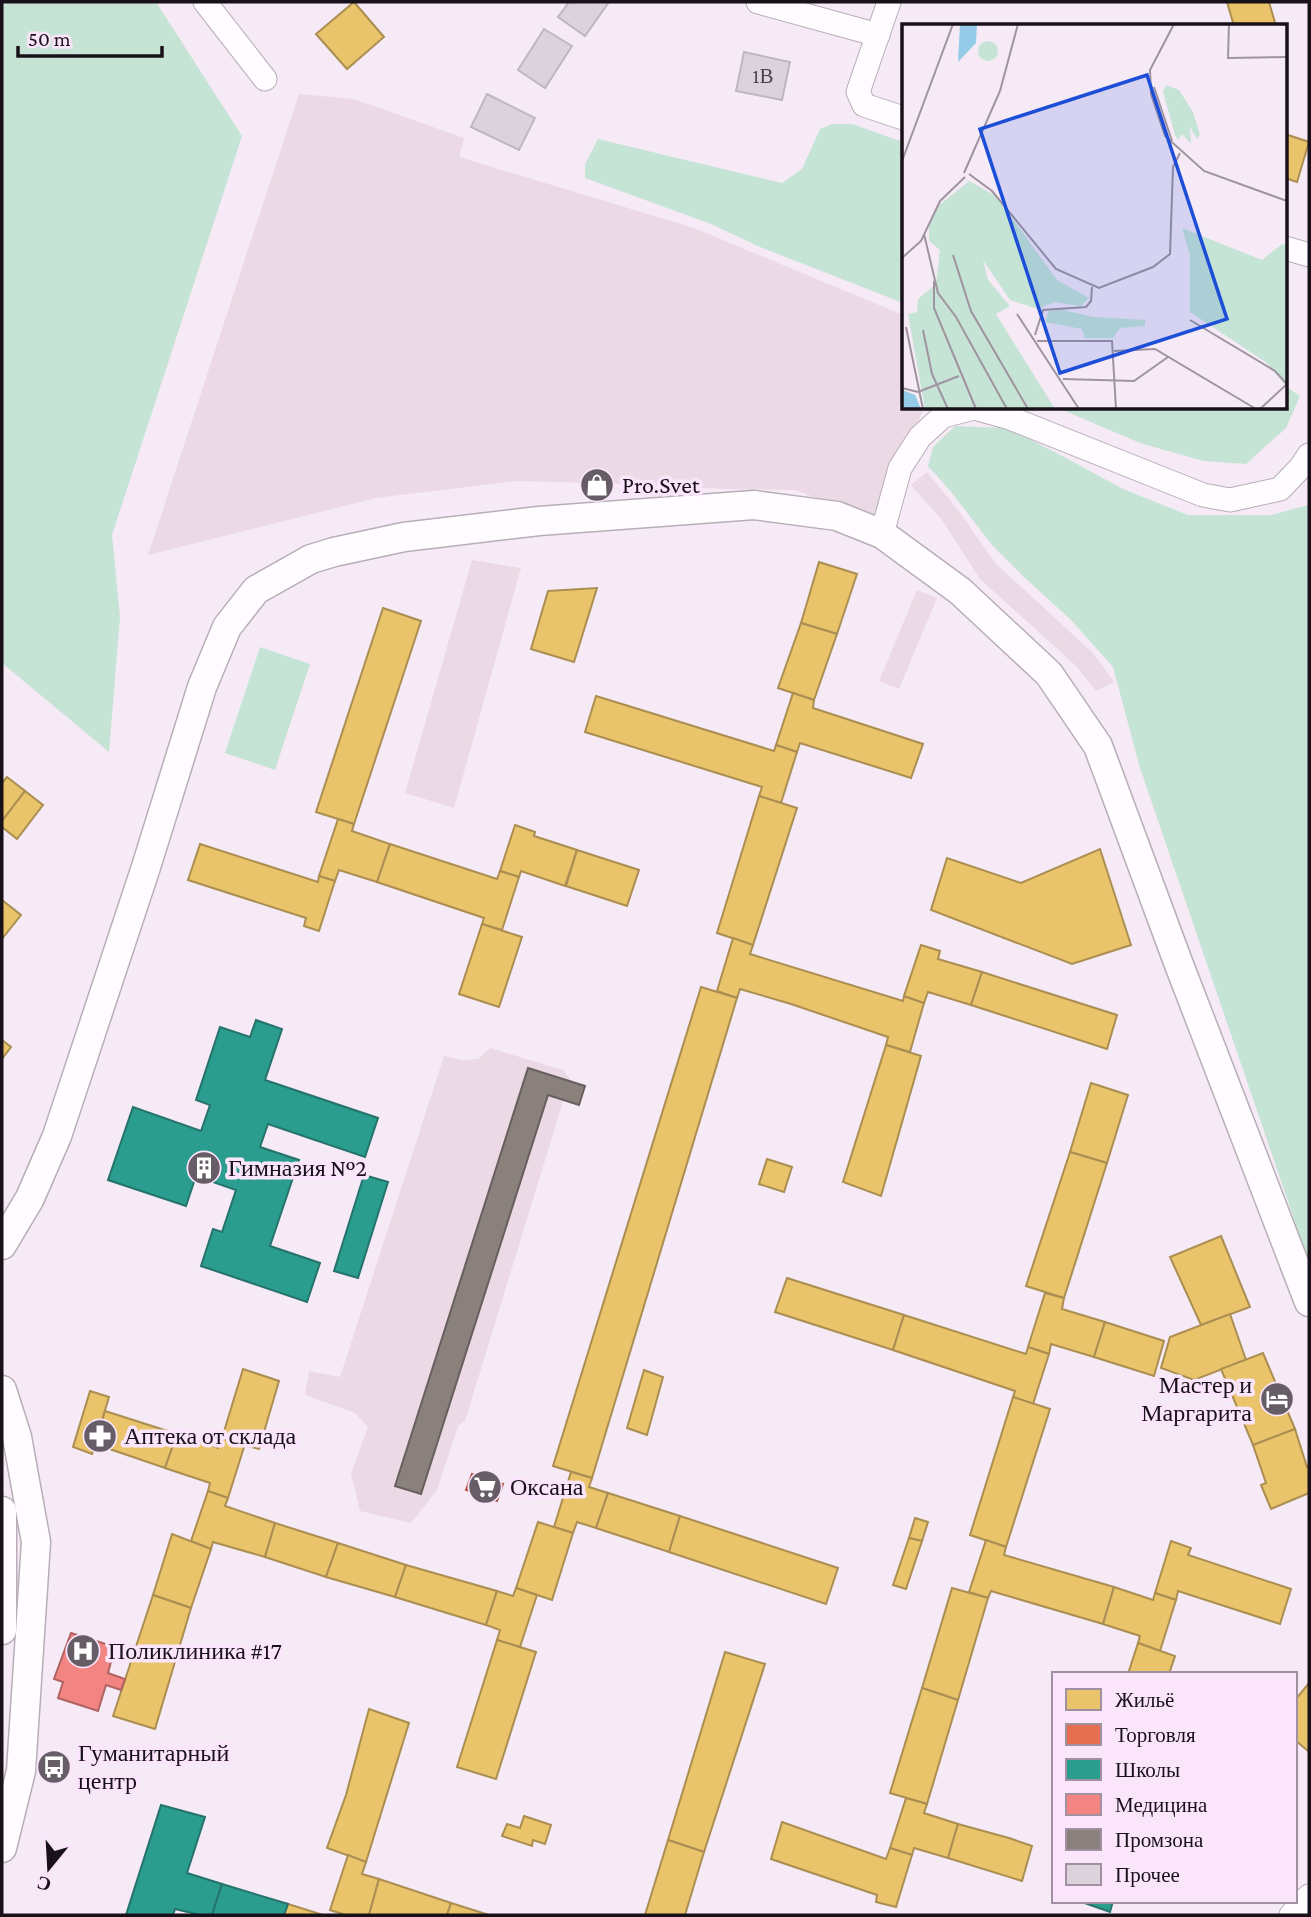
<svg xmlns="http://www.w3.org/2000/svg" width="1311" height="1917" font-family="'Crimson Pro',serif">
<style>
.industrial{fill:#ebdae5}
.green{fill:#c6e4d5}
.homes{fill:#e9c46a;stroke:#ab8e52;stroke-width:2}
.shops{fill:#e76f51;stroke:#a95340;stroke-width:2}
.schools{fill:#2a9d8f;stroke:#25736c;stroke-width:2}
.health{fill:#f28482;stroke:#b16262;stroke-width:2}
.industry{fill:#8a817c;stroke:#685f5e;stroke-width:2}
.building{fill:#dbd2db;stroke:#c0b6c0;stroke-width:2}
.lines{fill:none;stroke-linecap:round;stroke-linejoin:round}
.minor-casing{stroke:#b7aeb7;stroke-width:25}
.tertiary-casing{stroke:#b7aeb7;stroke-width:31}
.minor{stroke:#fefcfe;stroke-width:23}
.tertiary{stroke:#fefcfe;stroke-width:28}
.labels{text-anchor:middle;stroke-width:7;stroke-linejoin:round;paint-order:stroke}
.number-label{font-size:21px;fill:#4c434c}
.poi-label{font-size:24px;fill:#191119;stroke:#fae5fb;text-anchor:start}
.inset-road{fill:none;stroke:#9e939e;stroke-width:2}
.view{fill:#1d4ed8;fill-opacity:0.15;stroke:#1d4ed8;stroke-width:3.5}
.inset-edge{fill:none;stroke:#191119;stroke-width:3.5}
</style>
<rect width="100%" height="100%" fill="#f6eaf6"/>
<g class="industrial">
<path d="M299 94 354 99 464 138 459 157 694 228 903 315V408H924L876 520 795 490 723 489 631 484 517 481 376 498 148 555Z"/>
<path d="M927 472 958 510 996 564 1093 653 1114 682 1096 691 1075 665 980 579 942 520 911 485Z"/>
<path d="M472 560 521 568 454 808 405 793Z"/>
<path d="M917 590 937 598 899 689 879 681Z"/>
<path d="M490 1048 563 1070 570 1079 465 1421 458 1426 437 1490 411 1523 360 1511 351 1474 368 1427 355 1413 305 1395 309 1371 340 1377 444 1056 463 1060 478 1059Z"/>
</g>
<g class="green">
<path d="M2 2H156L242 136 112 535 120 617 109 752 2 663Z"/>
<path d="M832 124H852L903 142V303L760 247 711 224 585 178V164L598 139 782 183 802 169 820 129Z"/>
<path d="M1285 386 1300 396 1286 428 1246 464 1203 461 1140 443 1058 408H1285Z"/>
<path d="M955 426 1008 428 1068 459 1123 489 1188 515H1271L1309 505V1263L1140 768 1113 667 1071 620 1025 578 992 545 952 493 928 466 933 447Z"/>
<path d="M260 647 310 664 275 770 225 753Z"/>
</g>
<g class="homes">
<path d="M354 2 384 37 347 69 316 34Z"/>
<path d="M1227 2H1269L1276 26H1234Z"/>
<path d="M1285 134 1309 142 1297 182 1285 178Z"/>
<path d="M819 562 857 574 837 634 801 623Z"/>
<path d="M597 588 574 662 531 649 548 591Z"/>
<path d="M383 608 421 621 354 824 316 812Z"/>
<path d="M801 623 837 634 814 700 778 688Z"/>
<path d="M793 693 814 700 813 708 923 744 911 778 800 743 797 752 776 745Z"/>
<path d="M596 696 774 751 776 745 797 752 781 803 759 796 762 787 585 732Z"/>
<path d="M7 777 25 791 2 821V783Z"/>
<path d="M25 791 43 805 17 839 2 827V821Z"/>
<path d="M759 796 797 808 753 945 717 933Z"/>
<path d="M338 819 354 824 352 831 390 844 377 882 339 870 335 881 319 876Z"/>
<path d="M515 825 535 832 534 836 577 850 565 886 521 871 519 877 500 871Z"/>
<path d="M200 844 318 882 319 876 335 881 319 931 304 926 306 918 188 880Z"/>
<path d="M390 844 497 879 500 871 519 877 502 930 482 924 484 918 377 882Z"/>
<path d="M1100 849 1131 945 1072 964 931 910 947 858 1021 883Z"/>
<path d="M577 850 639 870 627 906 566 886Z"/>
<path d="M2 900 21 915 2 939Z"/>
<path d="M482 924 522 937 499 1007 459 994Z"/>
<path d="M733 938 753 945 750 954 903 1001 904 996 924 1003 910 1052 886 1045 888 1037 791 1004 740 989 737 998 717 991Z"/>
<path d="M921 945 940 951 938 959 982 972 971 1005 928 992 924 1003 904 996Z"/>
<path d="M982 972 1117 1015 1107 1049 971 1005Z"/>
<path d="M701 987 737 998 592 1478 553 1466Z"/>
<path d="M2 1040 11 1047 2 1059Z"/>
<path d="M886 1045 921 1056 881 1196 843 1182Z"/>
<path d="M1091 1083 1128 1095 1107 1163 1070 1152Z"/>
<path d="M1070 1152 1107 1163 1064 1298 1026 1286Z"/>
<path d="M767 1159 792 1167 784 1192 759 1184Z"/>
<path d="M1221 1236 1250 1307 1201 1325 1170 1257Z"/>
<path d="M787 1278 904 1315 893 1350 775 1312Z"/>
<path d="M1045 1293 1064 1298 1062 1309 1105 1322 1094 1357 1051 1344 1049 1354 1028 1347Z"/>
<path d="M1230 1314 1246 1360 1194 1380 1161 1368 1170 1337Z"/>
<path d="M904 1315 1026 1354 1028 1347 1049 1354 1033 1404 1013 1397 1015 1391 893 1350Z"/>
<path d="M1105 1322 1164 1341 1154 1376 1094 1357Z"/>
<path d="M1263 1353 1295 1429 1253 1445 1221 1369Z"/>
<path d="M243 1369 279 1381 259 1449 222 1438Z"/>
<path d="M644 1370 663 1377 647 1435 627 1428Z"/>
<path d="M90 1391 109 1397 92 1454 73 1447Z"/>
<path d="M1013 1397 1050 1409 1006 1547 970 1535Z"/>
<path d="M105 1411 177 1434 165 1468 95 1444Z"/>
<path d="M1295 1429 1307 1467 1309 1466V1493L1271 1509 1261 1485 1266 1483 1253 1445Z"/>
<path d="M177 1434 218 1448 222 1438 245 1444 228 1498 208 1491 210 1483 165 1468Z"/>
<path d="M571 1472 592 1478 589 1487 608 1493 596 1528 577 1522 573 1533 554 1527Z"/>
<path d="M208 1491 228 1498 225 1506 275 1523 265 1557 213 1542 211 1549 191 1541Z"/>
<path d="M608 1493 680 1516 669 1552 596 1528Z"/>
<path d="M680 1516 838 1568 826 1604 669 1552Z"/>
<path d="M915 1518 928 1522 922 1541 909 1538Z"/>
<path d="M538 1522 573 1533 552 1600 516 1588Z"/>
<path d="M275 1523 338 1543 326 1577 265 1557Z"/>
<path d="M172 1534 211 1549 191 1608 153 1595Z"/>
<path d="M909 1538 922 1541 906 1589 893 1585Z"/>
<path d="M986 1540 1006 1547 1004 1555 1114 1587 1103 1624 991 1591 988 1598 969 1592Z"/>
<path d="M1171 1541 1191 1548 1188 1555 1291 1589 1280 1624 1178 1591 1176 1600 1155 1593Z"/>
<path d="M338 1543 406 1565 395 1597 326 1577Z"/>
<path d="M406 1565 497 1591 486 1625 395 1597Z"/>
<path d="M1114 1587 1153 1600 1155 1593 1176 1600 1160 1651 1138 1643 1140 1636 1103 1624Z"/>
<path d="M516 1588 537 1595 520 1647 497 1640 500 1630 486 1625 497 1591 513 1596Z"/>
<path d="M952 1588 988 1598 958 1700 922 1688Z"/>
<path d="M153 1595 191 1608 155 1729 113 1716Z"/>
<path d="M497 1640 536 1652 496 1779 457 1767Z"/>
<path d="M1138 1643 1175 1656 1169 1674H1128Z"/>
<path d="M725 1652 765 1664 704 1852 668 1840Z"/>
<path d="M1309 1683V1750L1308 1751 1295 1740V1700Z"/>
<path d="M922 1688 958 1700 927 1804 890 1793Z"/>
<path d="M369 1709 409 1723 366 1862 327 1848 346 1795Z"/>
<path d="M906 1798 927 1804 924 1813 958 1824 948 1858 914 1848 912 1855 890 1848Z"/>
<path d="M524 1816 551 1825 545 1844 533 1840 532 1846 502 1836 507 1824 520 1828Z"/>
<path d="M782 1822 886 1859 890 1848 912 1855 896 1907 876 1902 877 1895 771 1859Z"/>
<path d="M958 1824 1009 1838 1032 1846 1022 1881 948 1858Z"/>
<path d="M668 1840 704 1852 685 1915H645Z"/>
<path d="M348 1855 366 1862 362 1874 379 1879 369 1915H346L330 1910Z"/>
<path d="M379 1879 451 1903 447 1915H369Z"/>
<path d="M451 1903 489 1915H447Z"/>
<path d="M288 1904 323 1915H284Z"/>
</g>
<g class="shops">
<path d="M610 476 611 491 588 492 587 477Z"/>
<path d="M472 1474 503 1484 497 1501 466 1490Z"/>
</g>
<g class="schools">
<path d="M256 1020 282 1029 265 1080 378 1118 365 1157 268 1124 260 1147 299 1160 270 1246 320 1263 307 1302 201 1266 213 1229 222 1232 236 1190 196 1176 186 1206 108 1180 133 1107 201 1131 210 1105 196 1100 220 1027 250 1037Z"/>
<path d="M364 1175 388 1182 358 1278 334 1271Z"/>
<path d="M161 1805 205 1817 187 1873 222 1884 212 1915H200L175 1909 173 1915H126Z"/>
<path d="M222 1884 288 1904 284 1915H212Z"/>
<path d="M1079 1901H1113L1110 1912Z"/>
</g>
<path class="health" d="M71 1633 115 1647 108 1673 125 1679 121 1690 106 1685 98 1711 58 1698 63 1682 54 1679Z"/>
<path class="industry" d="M528 1068 585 1086 579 1105 548 1095 421 1494 395 1486Z"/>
<g class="building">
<path d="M569 2H609L585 36 558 17Z"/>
<path d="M544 29 572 46 545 88 518 70Z"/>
<path d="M744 52 790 62 782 100 736 91Z"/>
<path d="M487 94 535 118 519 150 471 127Z"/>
</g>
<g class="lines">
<g class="minor-casing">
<g id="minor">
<path d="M205 2 265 79"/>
<path d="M758 2 878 35"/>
<path d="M889 2 858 92 864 105 903 118"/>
<path d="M1285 248 1309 255"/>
<path d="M882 534 900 468 920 437 943 416 974 408 1010 418 1203 495 1230 500 1280 489 1301 467 1309 455"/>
<path d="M1291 1915 1309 1896"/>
</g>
</g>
<g class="tertiary-casing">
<g id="tertiary">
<path d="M2 1245 30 1198 57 1136 146 867 202 687 227 627 256 590 311 559 334 552 404 537 539 521 754 505 837 516 882 534 960 591 1049 674 1098 746 1178 962 1309 1302"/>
<path d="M2 1390 17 1437 36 1542 21 1771 2 1848"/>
<path d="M2 1511V1630"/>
</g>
</g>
<use href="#minor" class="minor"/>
<use href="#tertiary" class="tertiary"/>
</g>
<defs>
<g id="shop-disc" transform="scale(1.75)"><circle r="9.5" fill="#665d66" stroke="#fae5fb"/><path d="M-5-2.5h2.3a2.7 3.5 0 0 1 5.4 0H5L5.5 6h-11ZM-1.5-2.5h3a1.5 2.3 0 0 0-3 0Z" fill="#fff"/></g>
<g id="building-disc" transform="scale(1.75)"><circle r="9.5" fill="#665d66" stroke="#fae5fb"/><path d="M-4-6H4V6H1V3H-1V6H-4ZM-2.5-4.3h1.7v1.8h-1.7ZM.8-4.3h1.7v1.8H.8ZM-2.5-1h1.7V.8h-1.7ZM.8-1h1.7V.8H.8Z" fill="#fff"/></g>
<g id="hotel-disc" transform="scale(1.75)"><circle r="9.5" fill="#665d66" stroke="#fae5fb"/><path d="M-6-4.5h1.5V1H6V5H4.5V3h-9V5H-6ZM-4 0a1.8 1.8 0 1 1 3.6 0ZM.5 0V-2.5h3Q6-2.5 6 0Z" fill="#fff"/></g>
<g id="pharmacy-disc" transform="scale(1.75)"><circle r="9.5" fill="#665d66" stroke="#fae5fb"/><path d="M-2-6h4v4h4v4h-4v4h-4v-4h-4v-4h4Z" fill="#fff"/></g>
<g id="supermarket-disc" transform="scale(1.75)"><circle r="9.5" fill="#665d66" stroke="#fae5fb"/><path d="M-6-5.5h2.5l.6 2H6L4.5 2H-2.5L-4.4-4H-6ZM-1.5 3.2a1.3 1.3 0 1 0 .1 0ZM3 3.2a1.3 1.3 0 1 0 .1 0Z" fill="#fff"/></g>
<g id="hospital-disc" transform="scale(1.75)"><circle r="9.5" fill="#665d66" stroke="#fae5fb"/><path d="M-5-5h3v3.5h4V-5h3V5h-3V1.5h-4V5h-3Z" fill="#fff"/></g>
<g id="bus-disc" transform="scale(1.75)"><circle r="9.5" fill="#665d66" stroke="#fae5fb"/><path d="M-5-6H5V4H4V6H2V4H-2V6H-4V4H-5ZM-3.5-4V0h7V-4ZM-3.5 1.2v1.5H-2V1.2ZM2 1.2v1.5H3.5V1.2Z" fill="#fff"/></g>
</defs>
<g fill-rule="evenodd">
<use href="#shop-disc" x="597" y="485"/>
<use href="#building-disc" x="204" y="1168"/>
<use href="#hotel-disc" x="1277" y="1399"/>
<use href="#pharmacy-disc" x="100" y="1436"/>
<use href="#supermarket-disc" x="485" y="1487"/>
<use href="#hospital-disc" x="83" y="1651"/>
<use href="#bus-disc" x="54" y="1767"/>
</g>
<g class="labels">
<g class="number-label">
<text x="763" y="83">1В</text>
</g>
<g class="poi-label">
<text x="622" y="493">Pro.Svet</text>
<text x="228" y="1176">Гимназия №2</text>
<text x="1252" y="1393" text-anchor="end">Мастер и<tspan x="1252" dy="28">Маргарита</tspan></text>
<text x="124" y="1444">Аптека от склада</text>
<text x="510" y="1495">Оксана</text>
<text x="108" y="1659">Поликлиника #17</text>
<text x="78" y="1761">Гуманитарный<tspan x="78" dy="28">центр</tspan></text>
</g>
</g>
<g transform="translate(902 24)">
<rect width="385" height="385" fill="#f6eaf6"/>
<path d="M76 27a10 10 0 1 1 20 0a10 10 0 1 1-20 0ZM264 61 277 66 291 88 298 110 295 115 288 103 289 120 280 110 276 116 273 111 261 68ZM67 157 94 172 155 256 187 274 179 282 152 278 136 285 108 276 81 236 86 256 108 282 94 290 153 385H23L6 290 15 288 16 275 34 260 38 226 27 217V199L35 183ZM280 204 360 236 380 220 385 221V364L365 339 288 288V231ZM161 286 191 293 243 296V302L218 304 211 314H183L180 305 143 298 147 287Z" fill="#c6e4d5"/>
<path d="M58 0H75L74 19 56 38ZM0 366 13 371 19 385H0Z" fill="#93cbe9"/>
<path class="inset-road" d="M272 0 248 46 249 70 263 112 302 147 385 177M327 0 326 34 385 33M252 63 270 117M0 137 51 0M62 149 98 67 116 0M67 150 90 167 154 245 197 264 251 243 268 230 271 143 278 129M22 210 36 269 54 293 105 385M51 231 69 287 126 385M0 234 19 217 38 177 63 153M32 257V284L74 385M115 290 177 385M288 296 373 347 385 360 358 385M4 303 21 385M21 306 30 350 46 385M133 311 141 286 184 283 189 277 190 263M135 317H210L214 385M212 327 253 325 354 385M161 355 232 357 266 333M0 364 16 368 57 352"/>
<path class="view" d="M245 51 325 295 158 349 78 105Z"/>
<rect width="385" height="385" class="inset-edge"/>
</g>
<rect width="1311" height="1917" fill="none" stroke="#191119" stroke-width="7"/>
<rect x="1052" y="1672" width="245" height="231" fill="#fae5fb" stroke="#a090a1" stroke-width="2"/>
<rect x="1066" y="1689" width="35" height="21" fill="#e9c46a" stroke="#a090a1" stroke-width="2"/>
<text x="1115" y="1707" font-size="21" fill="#191119">Жильё</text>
<rect x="1066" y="1724" width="35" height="21" fill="#e76f51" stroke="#a090a1" stroke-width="2"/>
<text x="1115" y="1742" font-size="21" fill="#191119">Торговля</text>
<rect x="1066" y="1759" width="35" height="21" fill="#2a9d8f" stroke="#a090a1" stroke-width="2"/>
<text x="1115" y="1777" font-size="21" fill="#191119">Школы</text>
<rect x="1066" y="1794" width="35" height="21" fill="#f28482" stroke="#a090a1" stroke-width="2"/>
<text x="1115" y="1812" font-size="21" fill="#191119">Медицина</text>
<rect x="1066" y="1829" width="35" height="21" fill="#8a817c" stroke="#a090a1" stroke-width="2"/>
<text x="1115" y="1847" font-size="21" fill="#191119">Промзона</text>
<rect x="1066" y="1864" width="35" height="21" fill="#dbd2db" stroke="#a090a1" stroke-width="2"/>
<text x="1115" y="1882" font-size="21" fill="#191119">Прочее</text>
<g transform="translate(49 1868) rotate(198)" stroke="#fae5fb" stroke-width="5" paint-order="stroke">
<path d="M0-5L12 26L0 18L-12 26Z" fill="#191119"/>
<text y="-10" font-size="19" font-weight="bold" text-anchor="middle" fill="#191119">С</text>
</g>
<path d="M18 46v10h144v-10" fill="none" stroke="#191119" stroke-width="3.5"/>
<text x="28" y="46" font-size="21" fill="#191119" stroke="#fae5fb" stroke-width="5" paint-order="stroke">50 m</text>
</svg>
